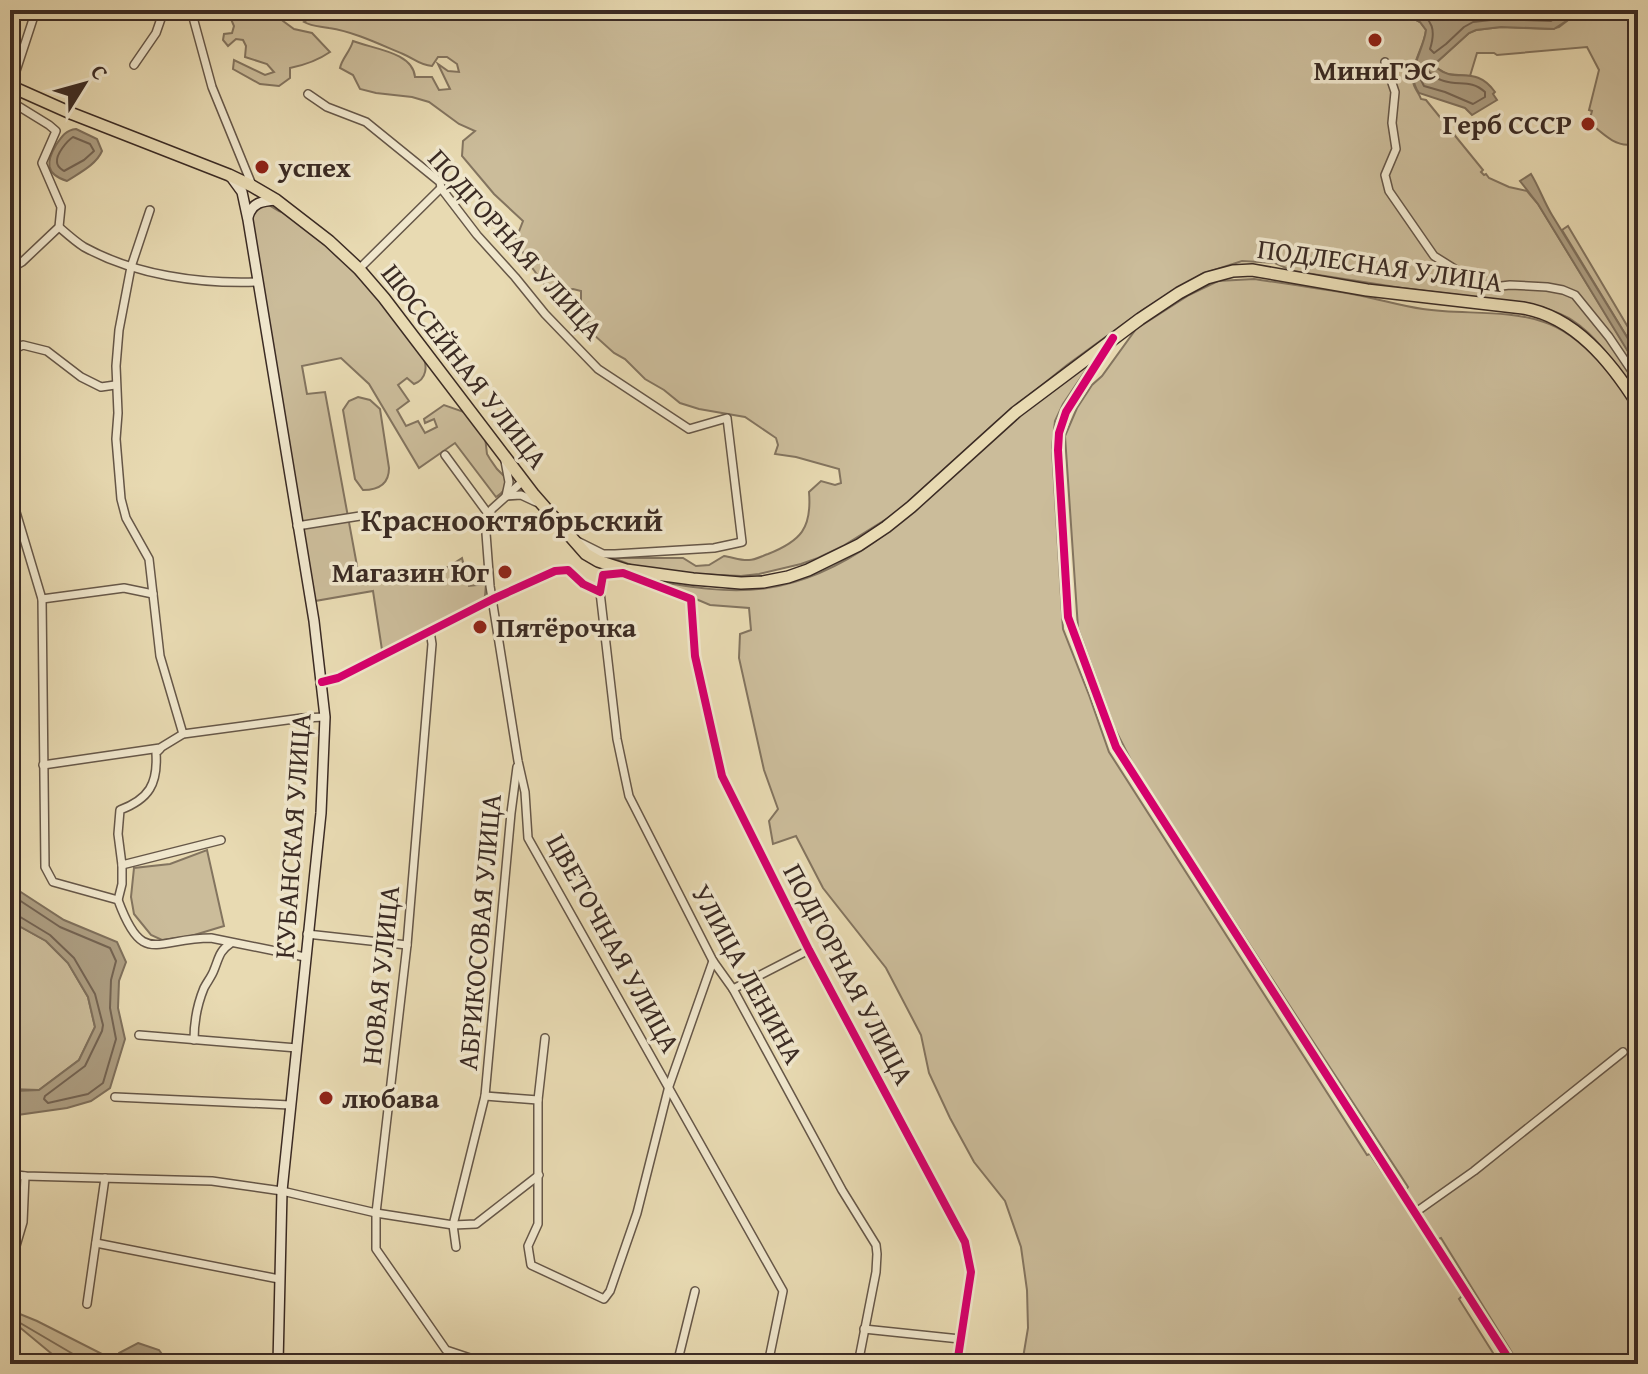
<svg xmlns="http://www.w3.org/2000/svg" width="1648" height="1374" font-family="'Gentium Book Plus',serif">
<style>
.green{fill:#cbbc9a;stroke:#83745f;stroke-width:2}
.water{fill:#ad9e82;stroke:#7f705c;stroke-width:2}
.lines{fill:none;stroke-linecap:round;stroke-linejoin:round}
.shore{stroke:#746453;stroke-width:2}
.stream{stroke:#7f705c;stroke-width:2}
.minor-casing{stroke:#665748;stroke-width:10}
.secondary-casing{stroke:#3b2b24;stroke-width:12}
.primary-casing{stroke:#3b2b24;stroke-width:14}
.minor{stroke:#f0e7cd;stroke-width:7}
.secondary{stroke:#f0e7cd;stroke-width:9}
.primary{stroke:#e8dab2;stroke-width:11}
.cycleway-casing{stroke:#f0e7cd;stroke-width:13}
.cycleway{stroke:#d6006c;stroke-width:8}
.poi-dot{fill:#8f2418;stroke:#f0e7cd;stroke-width:3}
.labels{text-anchor:middle;stroke-width:7;stroke-linejoin:round;paint-order:stroke}
.poi-label{font-size:28px;font-weight:bold;fill:#3b2b24;stroke:#f0e7cd;text-anchor:start}
.street-label{font-size:28px;fill:#3b2b24;stroke:#f0e7cd}
.quarter-label{font-size:32px;font-weight:bold;fill:#3b2b24;stroke:#f0e7cd}
</style>
<rect width="100%" height="100%" fill="#e8dab2"/>
<filter id="stains"><feTurbulence type="fractalNoise" baseFrequency=".0025" numOctaves="4"/><feColorMatrix values="0 0 0 0 .2 0 0 0 0 .09 0 0 0 0 .02 0 0 0 .5 -.17"/></filter>
<radialGradient id="worn" r=".72"><stop offset=".6" stop-color="#630" stop-opacity="0"/><stop offset="1" stop-color="#630" stop-opacity=".3"/></radialGradient>
<g class="green">
<path d="M227 10H309L288 12 283 21 294 29 312 33 330 52C317 61 305 65 290 68V78L279 86 260 84 233 69 234 60 265 75 274 72 267 64 245 57 246 46 243 40 236 39 228 46 223 40 224 34 232 33 234 26Z"/>
<path d="M321 10H1398L1420 22 1426 30C1424 47 1411 63 1413 81 1413 87 1419 93 1421 99L1426 100 1483 170 1481 172 1484 175 1486 174 1489 178 1509 187 1527 191 1538 204 1638 367V397C1619 370 1600 338 1572 320 1560 312 1545 308 1531 304L1402 288 1293 271 1275 263 1242 261 1202 274 1144 309 1067 365 996 422 896 513 843 546 818 558 801 564 759 574 741 576 676 573 639 568 613 558H683L696 566 709 565 724 556C732 557 742 561 749 560 755 560 762 556 768 554 801 541 812 528 809 492L821 481 835 485 841 483 839 469 796 457 775 454 778 445 776 438 745 417 699 409 680 403 664 390 645 379 625 359 614 353 584 326 588 321 581 303V291L573 289 558 292 572 310 562 309 528 262 516 239 523 221 494 194 462 156 463 141 475 131 459 124 429 102 412 97 376 93 360 89 353 75 340 68C342 58 350 52 353 41 373 49 413 52 415 77H432L439 90 450 89 438 64 448 71 459 72 457 64 447 57H438L432 66C419 65 415 59 403 54 379 44 355 32 329 28 320 26 313 27 304 22Z"/>
<path d="M1638 10V153L1633 144C1616 148 1602 133 1589 122L1592 111 1589 110 1599 70 1587 47 1497 55 1494 53H1477L1470 76 1447 74 1437 68V62L1469 33 1476 30 1501 27 1551 29 1559 27 1580 11Z"/>
<path d="M267 204 279 211 290 215 330 247 370 289 422 354C428 366 427 379 414 384L407 378 398 385 409 401 397 410 406 426 418 421 425 433 437 427 434 419 425 423 424 419 444 405 467 413 485 437 487 454 490 459 497 469 505 477C507 487 504 492 496 497L455 443 419 468 369 384 341 358 302 366 307 394 325 392 360 582 448 567 462 558 469 586 486 584 485 596 481 603 382 650 373 591 315 601 251 216 259 205Z"/>
<path d="M1568 226 1638 344V355L1562 230Z"/>
<path d="M1254 279C1288 284 1323 289 1357 295 1379 299 1401 306 1423 309 1462 315 1506 309 1544 322 1582 334 1619 382 1638 415V1364H1519L1441 1238 1436 1240 1405 1191 1408 1187 1137 772 1115 729 1078 628 1065 436 1077 408 1092 385 1102 376 1136 329 1189 295 1218 281Z"/>
<path d="M1094 358 1063 404 1055 421 1052 448 1063 629 1089 695 1109 752 1367 1155 1370 1154 1408 1210 1462 1296 1459 1299 1500 1364H1022L1028 1328 1027 1290 1021 1247 1005 1201 974 1162 950 1118 929 1073 921 1035 886 968 823 888 796 836 773 844 769 821 778 809 764 770 739 658 740 634 751 630 749 608 710 605 651 580C689 587 729 594 767 588 867 573 935 488 1006 425 1017 415 1030 408 1041 400 1059 387 1077 373 1094 358Z"/>
<path d="M358 397 370 400 380 409 389 468C389 484 379 490 363 490L355 479 343 410 349 401Z"/>
<path d="M207 850 224 926 191 936 162 940 151 935 134 914 131 897 134 868 170 864Z"/>
<path d="M10 921 46 941 68 963 88 997 95 1027 79 1060 39 1090 10 1089Z"/>
<path d="M10 1310 37 1321 106 1356 103 1364H64L17 1325 10 1322Z"/>
</g>
<g class="water">
<path d="M1398 10H1583L1554 29 1501 27 1476 30 1469 33 1437 62V68C1456 84 1475 64 1495 92L1493 94 1497 100 1472 115 1465 108 1419 93C1404 73 1424 51 1426 30L1420 22Z"/>
<path d="M76 129 97 139 102 151C96 165 79 173 67 181 45 174 46 162 56 145 62 136 66 130 76 129Z"/>
<path d="M1531 174C1539 187 1544 202 1552 215L1638 355V368L1538 204 1520 181Z"/>
<path d="M10 885 64 920 117 942 126 962 119 981 118 1008 125 1039 110 1088 91 1101 67 1108 10 1116V1089L15 1091 39 1090 79 1060 95 1027 88 997 68 963 46 941 10 921Z"/>
<path d="M138 1343 159 1350 169 1364H114L119 1353Z"/>
</g>
<g class="lines">
<g class="shore">
<path d="M1416 10C1433 20 1436 30 1430 49L1434 53 1446 44 1464 27 1473 22 1500 19 1551 21 1566 10"/>
<path d="M1426 69C1431 74 1436 79 1444 81 1459 86 1471 79 1485 92V97L1473 104 1445 92 1424 86 1421 80 1423 72Z"/>
<path d="M73 137 90 144 94 151 84 160 64 171C61 169 57 167 57 162 56 154 67 141 73 137Z"/>
<path d="M10 894 60 927 110 948 116 961 111 980 110 1008 116 1039 103 1083 88 1094 48 1103 44 1099 45 1096 85 1066 102 1031 103 1025 95 994 74 958 50 935 17 915H10"/>
</g>
<path class="stream" d="M10 1317 90 1364"/>
<g class="minor-casing">
<g id="minor">
<path d="M191 10 212 87 252 185"/>
<path d="M1385 62 1395 92 1392 123 1396 149 1385 175 1389 191 1434 256 1474 281 1493 287 1510 285 1547 287 1563 290 1575 295 1609 337 1638 380"/>
<path d="M134 65 156 33 164 10"/>
<path d="M10 69 16 71 36 10"/>
<path d="M308 94 327 107 366 122 440 182 441 188 477 235 515 277 545 314 598 369 689 429 727 418 742 542 714 548 615 554H603L579 542"/>
<path d="M10 101 49 125 56 131 42 163 61 207 59 227 22 262 10 269"/>
<path d="M1632 151 1638 165"/>
<path d="M150 210 131 267 119 330 116 366 118 413 116 439 121 499 126 518 149 559 160 656 183 734"/>
<path d="M59 227C67 234 76 242 84 247 135 275 199 284 257 282"/>
<path d="M359 269 441 188"/>
<path d="M1106 349 1066 412 1059 433 1058 450 1068 617 1116 747 1512 1364"/>
<path d="M10 351 23 345 47 351 81 377 101 387 115 385"/>
<path d="M445 455 489 515"/>
<path d="M505 461 509 482 506 496 521 495 536 502"/>
<path d="M523 481 492 509 485 520 490 586 518 761 525 792 528 838 783 1291 768 1364"/>
<path d="M10 492 42 599 45 867 53 882 118 900C143 968 156 938 211 938L305 957"/>
<path d="M297 526 360 516"/>
<path d="M600 592 617 739 629 796 713 961 733 989 842 1190 876 1245 877 1254 876 1272 858 1364"/>
<path d="M42 599 124 588 153 594"/>
<path d="M430 631 432 644 407 945 376 1213V1249L446 1350 488 1364"/>
<path d="M322 682 338 678 493 599 555 571 568 570 583 584 600 592 603 575 623 573 691 599 695 656 722 776 809 950 965 1242 971 1272 957 1364"/>
<path d="M160 749 156 753C158 784 149 799 120 810L118 834 122 865 221 840"/>
<path d="M43 765 160 748 183 734 302 718 325 717"/>
<path d="M118 900 122 884V865"/>
<path d="M307 934 407 945"/>
<path d="M733 989 809 950"/>
<path d="M139 1035 297 1048"/>
<path d="M545 1038 538 1100V1224L528 1246 531 1265 604 1299 610 1291 637 1213 669 1086 713 961"/>
<path d="M194 1040C194 1021 197 1005 204 988 207 982 212 976 214 970 219 958 219 951 231 943"/>
<path d="M485 1096 538 1100"/>
<path d="M115 1097 290 1105"/>
<path d="M10 1174 25 1176 212 1181 282 1191 376 1213 453 1225 476 1224 539 1175"/>
<path d="M1416 1212 1474 1171 1623 1052"/>
<path d="M96 1243 279 1279"/>
<path d="M456 1247 453 1225 485 1096 511 813 517 767"/>
<path d="M10 1266 23 1222 25 1176"/>
<path d="M87 1304 105 1178"/>
<path d="M864 1329 960 1339"/>
<path d="M677 1364 695 1291"/>
</g>
</g>
<g class="secondary-casing">
<g id="secondary">
<path d="M231 177 242 192 248 220 314 621 325 717 321 813 282 1191 278 1364"/>
<path d="M248 217C252 202 263 201 276 200"/>
</g>
</g>
<g class="primary-casing">
<path id="primary" d="M10 86 73 114 229 175 252 186 276 200 329 241 359 269 384 298 534 495 586 554 598 561 626 570 693 579 741 583 763 582 788 577 808 570 859 545 886 527 911 507 1016 412 1140 319 1179 293 1207 278 1233 271 1252 270 1367 290 1523 308C1575 317 1611 362 1638 405"/>
</g>
<use href="#minor" class="minor"/>
<use href="#secondary" class="secondary"/>
<use href="#primary" class="primary"/>
<g class="cycleway-casing">
<g id="cycleway">
<path d="M1113 338 1066 412 1059 433 1058 450 1068 617 1116 747 1512 1364"/>
<path d="M322 682 338 678 493 599 555 571 568 570 583 584 600 592 603 575 623 573 691 599 695 656 722 776 809 950 965 1242 971 1272 957 1364"/>
</g>
</g>
<use href="#cycleway" class="cycleway"/>
</g>
<g class="poi-dot">
<circle cx="1375" cy="40" r="8"/>
<circle cx="1588" cy="124" r="8"/>
<circle cx="262" cy="167" r="8"/>
<circle cx="505" cy="572" r="8"/>
<circle cx="480" cy="627" r="8"/>
<circle cx="326" cy="1098" r="8"/>
</g>
<g class="labels">
<g class="poi-label">
<text x="1375" y="80" text-anchor="middle">МиниГЭС</text>
<text x="1572" y="134" text-anchor="end">Герб СССР</text>
<text x="278" y="177">успех</text>
<text x="489" y="582" text-anchor="end">Магазин Юг</text>
<text x="496" y="637">Пятёрочка</text>
<text x="342" y="1108">любава</text>
</g>
<g class="street-label">
<text transform="translate(516 244) rotate(48)" y="10">ПОДГОРНАЯ УЛИЦА</text>
<text transform="translate(1380 265) rotate(8)" y="10">ПОДЛЕСНАЯ УЛИЦА</text>
<text transform="translate(465 366) rotate(52)" y="10">ШОССЕЙНАЯ УЛИЦА</text>
<text transform="translate(292 836) rotate(-86)" y="10">КУБАНСКАЯ УЛИЦА</text>
<text transform="translate(479 932) rotate(-85)" y="10">АБРИКОСОВАЯ УЛИЦА</text>
<text transform="translate(614 943) rotate(61)" y="10">ЦВЕТОЧНАЯ УЛИЦА</text>
<text transform="translate(748 974) rotate(61)" y="10">УЛИЦА ЛЕНИНА</text>
<text transform="translate(849 974) rotate(62)" y="10">ПОДГОРНАЯ УЛИЦА</text>
<text transform="translate(380 975) rotate(-84)" y="10">НОВАЯ УЛИЦА</text>
</g>
<g class="quarter-label">
<text x="512" y="531">Краснооктябрьский</text>
</g>
</g>
<rect width="1648" height="1374" fill="none" stroke="#e8dab2" stroke-width="40"/>
<rect x="12" y="12" width="1624" height="1350" fill="none" stroke="#3b2b24" stroke-width="4"/>
<rect x="20" y="20" width="1608" height="1334" fill="none" stroke="#3b2b24" stroke-width="2"/>
<g transform="translate(84 84) rotate(53)" stroke="#f0e7cd" stroke-width="6" paint-order="stroke">
<path d="M0-6L14 30L0 20L-14 30Z" fill="#3b2b24"/>
<text y="-12" font-size="22" font-weight="bold" text-anchor="middle" fill="#3b2b24">С</text>
</g>
<rect width="100%" height="100%" filter="url(#stains)"/>
<rect width="100%" height="100%" fill="url(#worn)"/>
</svg>
